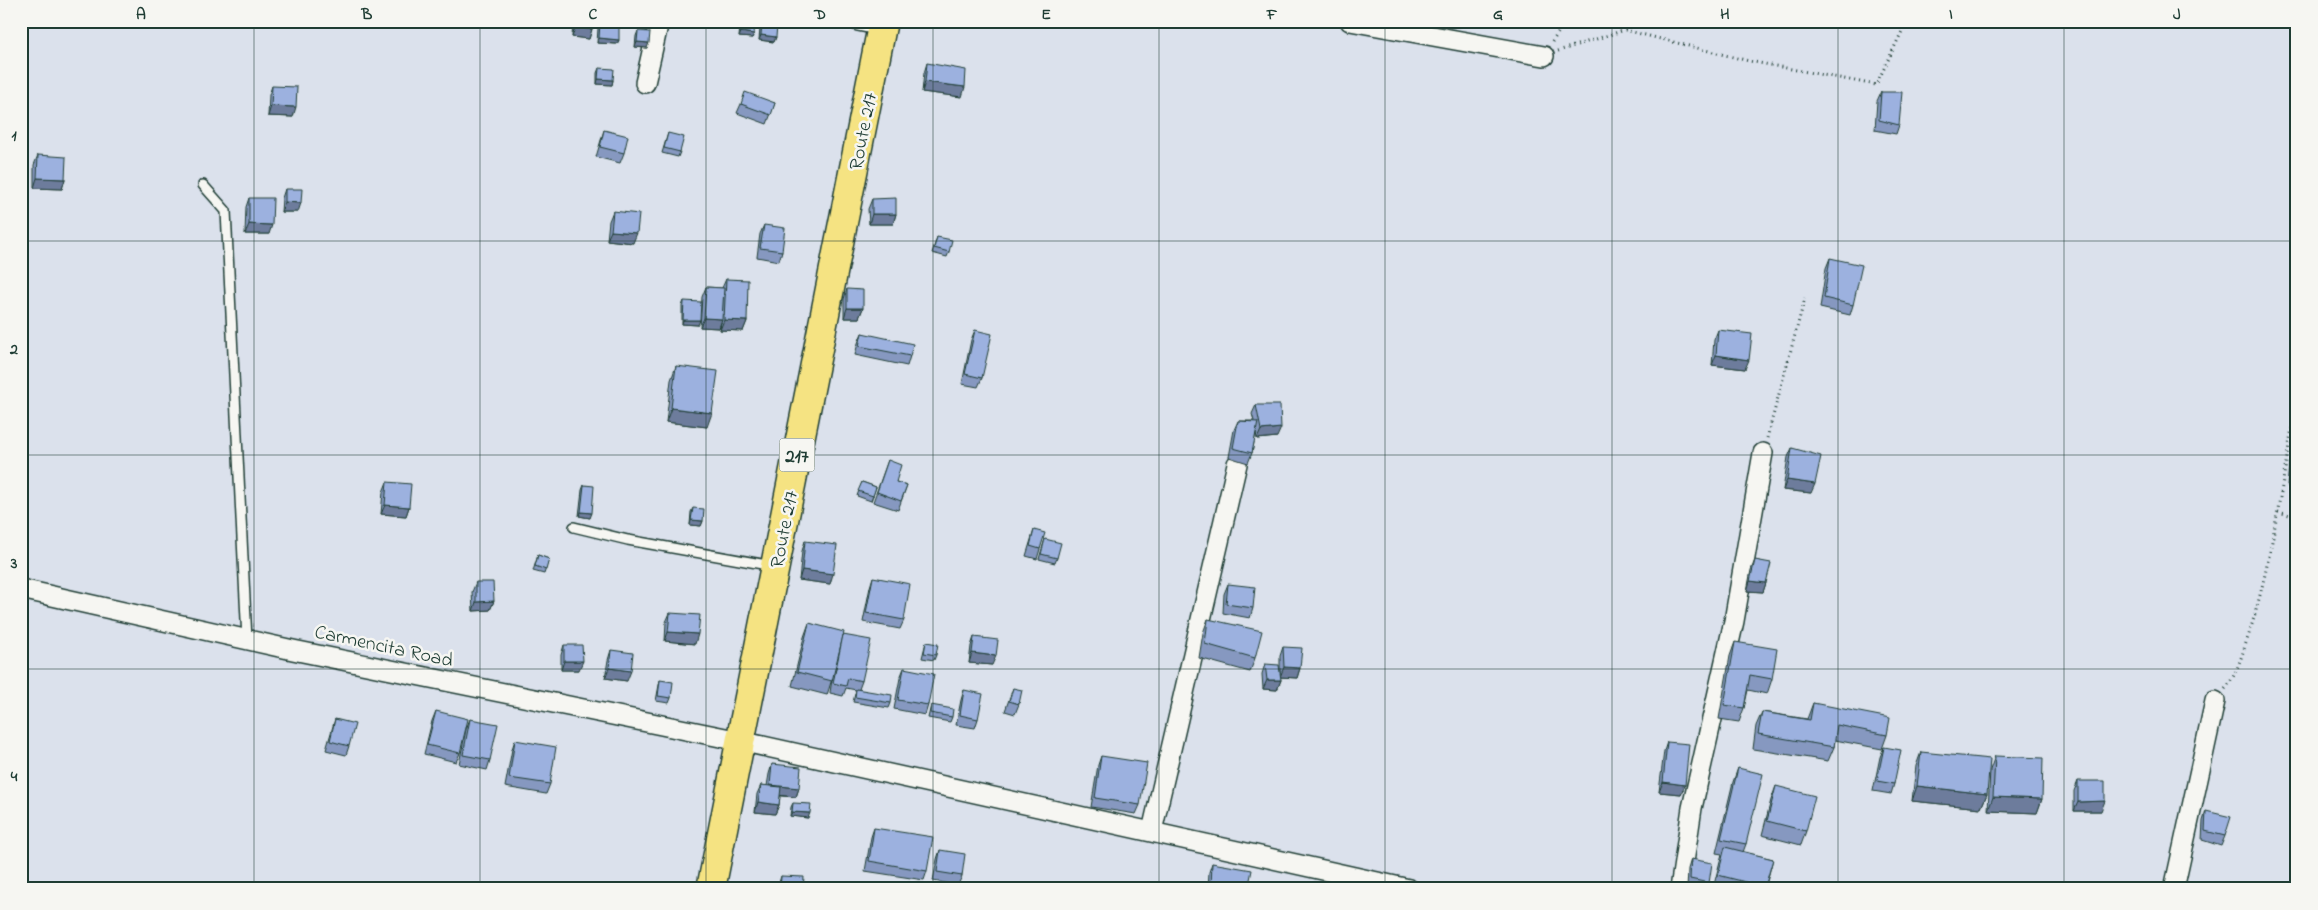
<svg xmlns="http://www.w3.org/2000/svg" width="2318" height="910" font-family="'Indie Flower',sans-serif">
<style>
.lines{fill:none;stroke-linecap:round;stroke-linejoin:round}
.service-casing{stroke:#1f3d34;stroke-width:12}
.minor-casing{stroke:#1f3d34;stroke-width:22}
.primary-casing{stroke:#1f3d34;stroke-width:31}
.path{stroke:#1f3d34;stroke-width:3;stroke-dasharray:1 4;stroke-linecap:butt}
.service{stroke:#f6f6f2;stroke-width:9}
.minor{stroke:#f6f6f2;stroke-width:19}
.primary{stroke:#f5e382;stroke-width:28}
.wall{fill:#8698c0;stroke:#1f3d34}
.shaded-wall{fill:#6d7c9c;stroke:#1f3d34}
.building{fill:#9cb1df;stroke:#1f3d34}
.grid{fill:none;stroke:#1f3d34;stroke-width:1;stroke-opacity:0.55}
.labels{text-anchor:middle;stroke-width:5;stroke-linejoin:round;paint-order:stroke}
.shield{fill:#f6f6f2;stroke:#60746d;stroke-width:1}
.shield-label{font-size:19px;font-weight:bold;fill:#1f3d34}
.street-label{font-size:20px;fill:#1f3d34;stroke:#f6f6f2}
.neatline{fill:none;stroke:#1f3d34;stroke-width:2}
.grid-label{font-size:16px;text-anchor:middle;font-weight:bold;fill:#1f3d34}
</style>
<rect width="100%" height="100%" fill="#dbe1ec"/>
<filter id="ink" filterUnits="userSpaceOnUse"><feTurbulence type="fractalNoise" baseFrequency=".02" numOctaves="2"/><feDisplacementMap in="SourceGraphic" scale="10" xChannelSelector="R" yChannelSelector="G"/><feConvolveMatrix kernelMatrix="1 2 1 2 8 2 1 2 1" color-interpolation-filters="sRGB"/></filter>
<g filter="url(#ink)">
<g class="lines">
<g class="service-casing">
<g id="service">
<path d="M203 185 226 211 247 640"/>
<path d="M574 527 628 540 773 566"/>
</g>
</g>
<g class="minor-casing">
<g id="minor">
<path d="M858 21 883 26"/>
<path d="M1350 21 1544 56"/>
<path d="M645 83 659 21"/>
<path d="M21 589 293 650 740 741 1409 889"/>
<path d="M1152 831 1237 464"/>
<path d="M1680 889 1692 808 1734 621 1763 453"/>
<path d="M2174 889 2215 701"/>
</g>
</g>
<g class="primary-casing">
<path id="primary" d="M711 889 883 21"/>
</g>
<g class="path">
<path d="M1552 42 1566 21"/>
<path d="M1558 51 1625 30 1749 61 1876 85 1907 21"/>
<path d="M1767 438 1805 298"/>
<path d="M2278 512 2297 517"/>
<path d="M2225 689C2238 673 2242 654 2249 634 2273 558 2282 479 2297 401"/>
</g>
<use href="#service" class="service"/>
<use href="#minor" class="minor"/>
<use href="#primary" class="primary"/>
</g>
<g class="wall">
<path d="M573 21H593L592 29 589 39 572 37Z"/>
<path d="M742 21 754 34 752 38 739 37 740 26Z"/>
<path d="M600 23 619 40 617 44 597 43 598 28Z"/>
<path d="M762 23 776 37 774 42 759 40 760 28Z"/>
<path d="M638 31 647 48 635 47 636 36Z"/>
<path d="M927 63 962 97 922 92 924 73Z"/>
<path d="M599 68 613 80 612 85 597 84V73Z"/>
<path d="M272 86 293 117 268 116 269 95Z"/>
<path d="M1881 92 1899 125 1896 134 1875 130 1877 101Z"/>
<path d="M775 103 767 124 737 113 741 104Z"/>
<path d="M604 130 624 153 620 163 596 157Z"/>
<path d="M668 133 680 152 678 157 662 153Z"/>
<path d="M38 155 65 179 62 189 34 188V165Z"/>
<path d="M285 189 298 212H281L282 198Z"/>
<path d="M249 198 269 234H245L246 207Z"/>
<path d="M872 199 896 214 893 224H869L868 209Z"/>
<path d="M613 211 633 243 607 240 609 221Z"/>
<path d="M764 225 782 251 779 261 757 257 760 234Z"/>
<path d="M937 237 949 252 947 257 932 253Z"/>
<path d="M1830 258 1853 305 1850 315 1820 308 1826 268Z"/>
<path d="M726 279 747 321 743 331 720 330 721 322 719 328 700 327 702 297 706 287 722 288Z"/>
<path d="M847 289 863 308 859 318H844V299Z"/>
<path d="M684 301 698 325 682 324V306Z"/>
<path d="M975 330 982 378 978 387 962 384 971 340Z"/>
<path d="M1718 330 1745 369 1712 365 1714 340Z"/>
<path d="M862 333 910 356 907 366 855 355 858 343Z"/>
<path d="M676 366 707 427 666 422 671 380Z"/>
<path d="M1256 405 1277 437 1257 439 1256 432 1252 453 1248 463 1229 457 1234 430 1238 421H1254L1252 414Z"/>
<path d="M1792 448 1811 493 1783 490 1788 457Z"/>
<path d="M2292 455H2297V488L2287 486 2289 464Z"/>
<path d="M888 460 896 482 907 485 898 510 873 502Z"/>
<path d="M387 482 409 507 406 516 381 514 383 492Z"/>
<path d="M862 482 876 487 871 501 857 496Z"/>
<path d="M584 485 590 518 579 516 582 490Z"/>
<path d="M693 508 703 521 701 526 690 525 691 512Z"/>
<path d="M1034 530 1040 549 1037 559 1026 556Z"/>
<path d="M1045 539 1057 558 1055 563 1039 559Z"/>
<path d="M805 541 830 584 799 580 802 551Z"/>
<path d="M538 555 549 559 544 574 533 571Z"/>
<path d="M1755 560 1766 583 1763 592 1747 591 1751 570Z"/>
<path d="M873 577 904 620 900 629 863 622 870 587Z"/>
<path d="M476 582 494 601 490 610 473 611 472 592Z"/>
<path d="M1228 584 1253 608 1250 618 1223 613 1224 594Z"/>
<path d="M670 613 695 644 665 641 666 622Z"/>
<path d="M1208 619 1255 658 1250 672 1199 658 1203 633Z"/>
<path d="M809 623 843 635 862 681 859 689 891 703 889 708 853 702 856 690 846 688 843 696 830 693 832 679 827 695 792 686 804 637Z"/>
<path d="M974 637 992 665 969 663 971 646Z"/>
<path d="M926 642 936 655 934 660 922 658Z"/>
<path d="M1735 642 1772 679 1767 694 1748 690 1744 708 1739 722 1719 719 1730 656Z"/>
<path d="M564 645 579 670H561V655Z"/>
<path d="M1283 647 1300 668 1297 678 1280 677 1281 680 1277 690 1263 689 1262 674 1265 664 1280 676V656Z"/>
<path d="M611 650 627 681 605 678 608 660Z"/>
<path d="M904 668 928 705 925 715 894 709 900 678Z"/>
<path d="M660 680 671 698 669 703 656 701 659 685Z"/>
<path d="M1013 688 1019 704 1015 714 1005 711Z"/>
<path d="M964 690 978 719 975 728 956 725 961 700Z"/>
<path d="M1813 703 1887 735 1882 749 1835 740 1834 747 1828 761 1753 749 1756 726 1762 712 1807 719Z"/>
<path d="M931 705 952 717 950 722 928 718Z"/>
<path d="M436 711 460 753 456 762 424 754 432 721Z"/>
<path d="M335 719 349 746 346 755 326 750Z"/>
<path d="M470 719 490 760 487 770 459 764 466 729Z"/>
<path d="M515 740 550 784 546 794 505 787 512 749Z"/>
<path d="M1667 742 1685 785 1681 794 1659 792 1664 751Z"/>
<path d="M1884 747 1894 784 1891 794 1873 791 1880 757Z"/>
<path d="M1921 752 1987 794 1981 808 1912 801 1916 766Z"/>
<path d="M1101 756 1140 805 1136 814 1091 807 1098 765Z"/>
<path d="M1995 756 2042 799 2037 813 1988 811 1990 770Z"/>
<path d="M772 764 799 788 796 797 780 796 779 805 775 814 755 812 757 794 761 785 767 786 769 774Z"/>
<path d="M1738 768 1746 844 1743 852 1773 859 1765 889H1713L1720 861 1722 854 1716 853 1733 782Z"/>
<path d="M2078 781 2101 811H2074V791Z"/>
<path d="M1776 786 1806 831 1801 845 1762 835 1771 800Z"/>
<path d="M793 803 808 818 790 816 791 807Z"/>
<path d="M2206 811 2225 836 2221 846 2202 840 2203 821Z"/>
<path d="M874 828 927 871 924 880 865 871 871 837Z"/>
<path d="M940 850 962 876 958 885 933 881 937 859Z"/>
<path d="M1691 859 1709 883 1707 889H1687L1688 869Z"/>
<path d="M1212 863 1248 889H1208L1209 872Z"/>
<path d="M781 876 803 889H777L778 886Z"/>
</g>
<g class="shaded-wall">
<path d="M690 21H715L714 24Z"/>
<path d="M758 21H774L773 23Z"/>
<path d="M575 28 592 29 589 39 572 37Z"/>
<path d="M741 32 754 34 752 38 739 37Z"/>
<path d="M761 35 776 37 774 42 759 40Z"/>
<path d="M599 38 619 40 617 44 597 43Z"/>
<path d="M637 42 649 43 647 48 635 47Z"/>
<path d="M598 79 613 80 612 85 597 84Z"/>
<path d="M925 82 965 87 962 97 922 92Z"/>
<path d="M271 106 296 107 293 117 268 116Z"/>
<path d="M37 178 65 179 62 189 34 188Z"/>
<path d="M285 202 301 203 298 212H281Z"/>
<path d="M872 214H896L893 224H869Z"/>
<path d="M249 224 272 225 269 234H245Z"/>
<path d="M611 231 637 233 633 243 607 240Z"/>
<path d="M847 308H863L859 318H844Z"/>
<path d="M704 318 722 319 719 328 700 327Z"/>
<path d="M683 320H700L698 325 682 324Z"/>
<path d="M724 320 747 321 743 331 720 330Z"/>
<path d="M1716 355 1749 360 1745 369 1712 365Z"/>
<path d="M671 408 712 413 707 427 666 422Z"/>
<path d="M1281 428 1277 437 1257 439 1261 430Z"/>
<path d="M1787 480 1815 484 1811 493 1783 490Z"/>
<path d="M385 505 409 507 406 516 381 514Z"/>
<path d="M581 512 592 513 590 518 579 516Z"/>
<path d="M691 520 703 521 701 526 690 525Z"/>
<path d="M802 570 833 574 830 584 799 580Z"/>
<path d="M1750 581 1766 583 1763 592 1747 591Z"/>
<path d="M494 601 490 610 473 611 476 602Z"/>
<path d="M668 632 698 634 695 644 665 641Z"/>
<path d="M972 653 996 656 992 665 969 663Z"/>
<path d="M564 661H583L579 670H561Z"/>
<path d="M1284 667 1300 668 1297 678 1280 677Z"/>
<path d="M609 668 631 671 627 681 605 678Z"/>
<path d="M1267 680H1281L1277 690 1263 689Z"/>
<path d="M1663 782 1685 785 1681 794 1659 792Z"/>
<path d="M770 785 799 788 796 797 767 794Z"/>
<path d="M1917 786 1987 794 1981 808 1912 801Z"/>
<path d="M1993 797 2042 799 2037 813 1988 811Z"/>
<path d="M2105 801 2101 811H2074L2078 802Z"/>
<path d="M758 802 779 805 775 814 755 812Z"/>
<path d="M792 812 810 813 808 818 790 816Z"/>
</g>
<g class="building">
<path d="M576 21H593L592 29 575 28Z"/>
<path d="M742 21 755 22 754 34 741 32Z"/>
<path d="M600 23 619 25V40L599 38Z"/>
<path d="M762 23 777 25 776 37 761 35Z"/>
<path d="M638 31 650 32 649 43 637 42Z"/>
<path d="M927 63 966 70 965 87 925 82Z"/>
<path d="M599 68 614 69 613 80 598 79Z"/>
<path d="M272 86 297 87 296 107 271 106Z"/>
<path d="M745 92 775 103 771 115 741 104Z"/>
<path d="M1881 92H1902L1899 125 1879 120Z"/>
<path d="M604 130 628 136 624 153 600 147Z"/>
<path d="M668 133 684 137 680 152 664 148Z"/>
<path d="M38 155 66 157 65 179 37 178Z"/>
<path d="M285 189H302L301 203 285 202Z"/>
<path d="M249 198H273L272 225 249 224Z"/>
<path d="M896 198V214H872V199Z"/>
<path d="M613 211 639 214 637 233 611 231Z"/>
<path d="M764 225 785 228 782 251 760 248Z"/>
<path d="M937 237 952 240 949 252 934 248Z"/>
<path d="M1830 258 1862 265 1853 305 1824 298Z"/>
<path d="M726 279 748 280 747 321 724 320Z"/>
<path d="M706 287 724 288 722 319 704 318Z"/>
<path d="M847 289 863 290V308H847Z"/>
<path d="M684 301 701 302 700 320H683Z"/>
<path d="M975 330 992 334 982 378 965 374Z"/>
<path d="M1718 330 1752 334 1749 360 1716 355Z"/>
<path d="M862 333 913 344 910 356 859 346Z"/>
<path d="M676 366 718 371 712 413 671 408Z"/>
<path d="M1256 405H1280L1281 428 1261 430Z"/>
<path d="M1238 421 1258 422 1252 453 1233 448Z"/>
<path d="M1792 448 1821 456 1815 484 1787 480Z"/>
<path d="M2292 455H2297V478L2290 476Z"/>
<path d="M888 460 901 465 896 482 907 485 901 501 877 492Z"/>
<path d="M387 482 411 484 409 507 385 505Z"/>
<path d="M862 482 876 487 873 496 858 491Z"/>
<path d="M584 485 594 486 592 513 581 512Z"/>
<path d="M693 508 704 509 703 521 691 520Z"/>
<path d="M1034 530 1045 533 1040 549 1030 546Z"/>
<path d="M1045 539 1061 543 1057 558 1041 554Z"/>
<path d="M805 541 837 545 833 574 802 570Z"/>
<path d="M538 555 549 559 546 570 535 566Z"/>
<path d="M1755 560 1771 563 1766 583 1750 581Z"/>
<path d="M873 577 910 584 904 620 866 613Z"/>
<path d="M476 582H493L494 601 476 602Z"/>
<path d="M1228 584 1255 587 1253 608 1226 604Z"/>
<path d="M670 613 700 615 698 634 668 632Z"/>
<path d="M1208 619 1262 631 1255 658 1205 644Z"/>
<path d="M809 623 844 632 832 681 797 672Z"/>
<path d="M843 635 871 640 862 681 848 678 846 686 833 683Z"/>
<path d="M974 637 998 640 996 656 972 653Z"/>
<path d="M926 642 938 644 936 655 924 653Z"/>
<path d="M1735 642 1777 649 1772 679 1750 675 1744 708 1724 705Z"/>
<path d="M564 645H582L583 661H564Z"/>
<path d="M1283 647 1302 648 1300 668 1284 667Z"/>
<path d="M611 650 633 653 631 671 609 668Z"/>
<path d="M1265 664 1279 665 1281 680H1267Z"/>
<path d="M904 668 934 674 928 705 898 700Z"/>
<path d="M660 680 673 682 671 698 658 696Z"/>
<path d="M1013 688 1022 690 1019 704 1009 701Z"/>
<path d="M856 689 892 695 891 703 855 697Z"/>
<path d="M964 690 983 694 978 719 960 715Z"/>
<path d="M1813 703 1890 718 1887 735 1837 725 1834 747 1758 734 1762 712 1810 720Z"/>
<path d="M931 705 953 709 952 717 930 713Z"/>
<path d="M436 711 468 719 460 753 427 745Z"/>
<path d="M335 719 355 724 349 746 330 741Z"/>
<path d="M470 719 498 724 490 760 463 755Z"/>
<path d="M515 740 556 747 550 784 509 778Z"/>
<path d="M1667 742 1689 744 1685 785 1663 782Z"/>
<path d="M1884 747 1901 750 1894 784 1877 781Z"/>
<path d="M1921 752 1990 759 1987 794 1917 786Z"/>
<path d="M1101 756 1147 763 1140 805 1095 798Z"/>
<path d="M1995 756 2043 758 2042 799 1993 797Z"/>
<path d="M772 764 801 767 799 788 770 785Z"/>
<path d="M1738 768 1763 774 1746 844 1721 839Z"/>
<path d="M2078 781H2105V801L2078 802Z"/>
<path d="M761 785 781 787 779 805 758 802Z"/>
<path d="M1776 786 1815 796 1806 831 1767 821Z"/>
<path d="M793 803 811 804 810 813 792 812Z"/>
<path d="M2206 811 2231 817 2225 836 2205 831Z"/>
<path d="M874 828 933 837 927 871 869 861Z"/>
<path d="M1725 847 1773 859 1765 887 1718 875Z"/>
<path d="M940 850 965 854 962 876 937 872Z"/>
<path d="M1691 859 1712 863 1709 883 1690 879Z"/>
<path d="M1212 863 1252 870 1248 889H1220L1211 887Z"/>
<path d="M781 876 804 877 803 889H780Z"/>
</g>
</g>
<path class="grid" d="M254 21V889M480 21V889M706 21V889M933 21V889M1159 21V889M1385 21V889M1612 21V889M1838 21V889M2064 21V889M21 241H2297M21 455H2297M21 669H2297"/>
<g class="labels">
<rect class="shield" x="779.5" y="438.5" width="35" height="33" rx="4"/>
<g class="shield-label">
<text x="797" y="462">217</text>
</g>
<g class="street-label">
<text transform="translate(862 131) rotate(-79)" y="7">Route 217</text>
<text transform="translate(783 529) rotate(-79)" y="7">Route 217</text>
<text transform="translate(384 645) rotate(12)" y="7">Carmencita Road</text>
</g>
</g>
<rect width="2318" height="910" fill="none" stroke="#f6f6f2" stroke-width="55"/>
<rect x="28" y="28" width="2262" height="854" class="neatline"/>
<g class="grid-label">
<text x="141" y="19">A</text>
<text x="367" y="19">B</text>
<text x="593" y="19">C</text>
<text x="820" y="19">D</text>
<text x="1046" y="19">E</text>
<text x="1272" y="19">F</text>
<text x="1498" y="19">G</text>
<text x="1725" y="19">H</text>
<text x="1951" y="19">I</text>
<text x="2177" y="19">J</text>
<text x="14" y="140">1</text>
<text x="14" y="354">2</text>
<text x="14" y="568">3</text>
<text x="14" y="781">4</text>
</g>
</svg>
